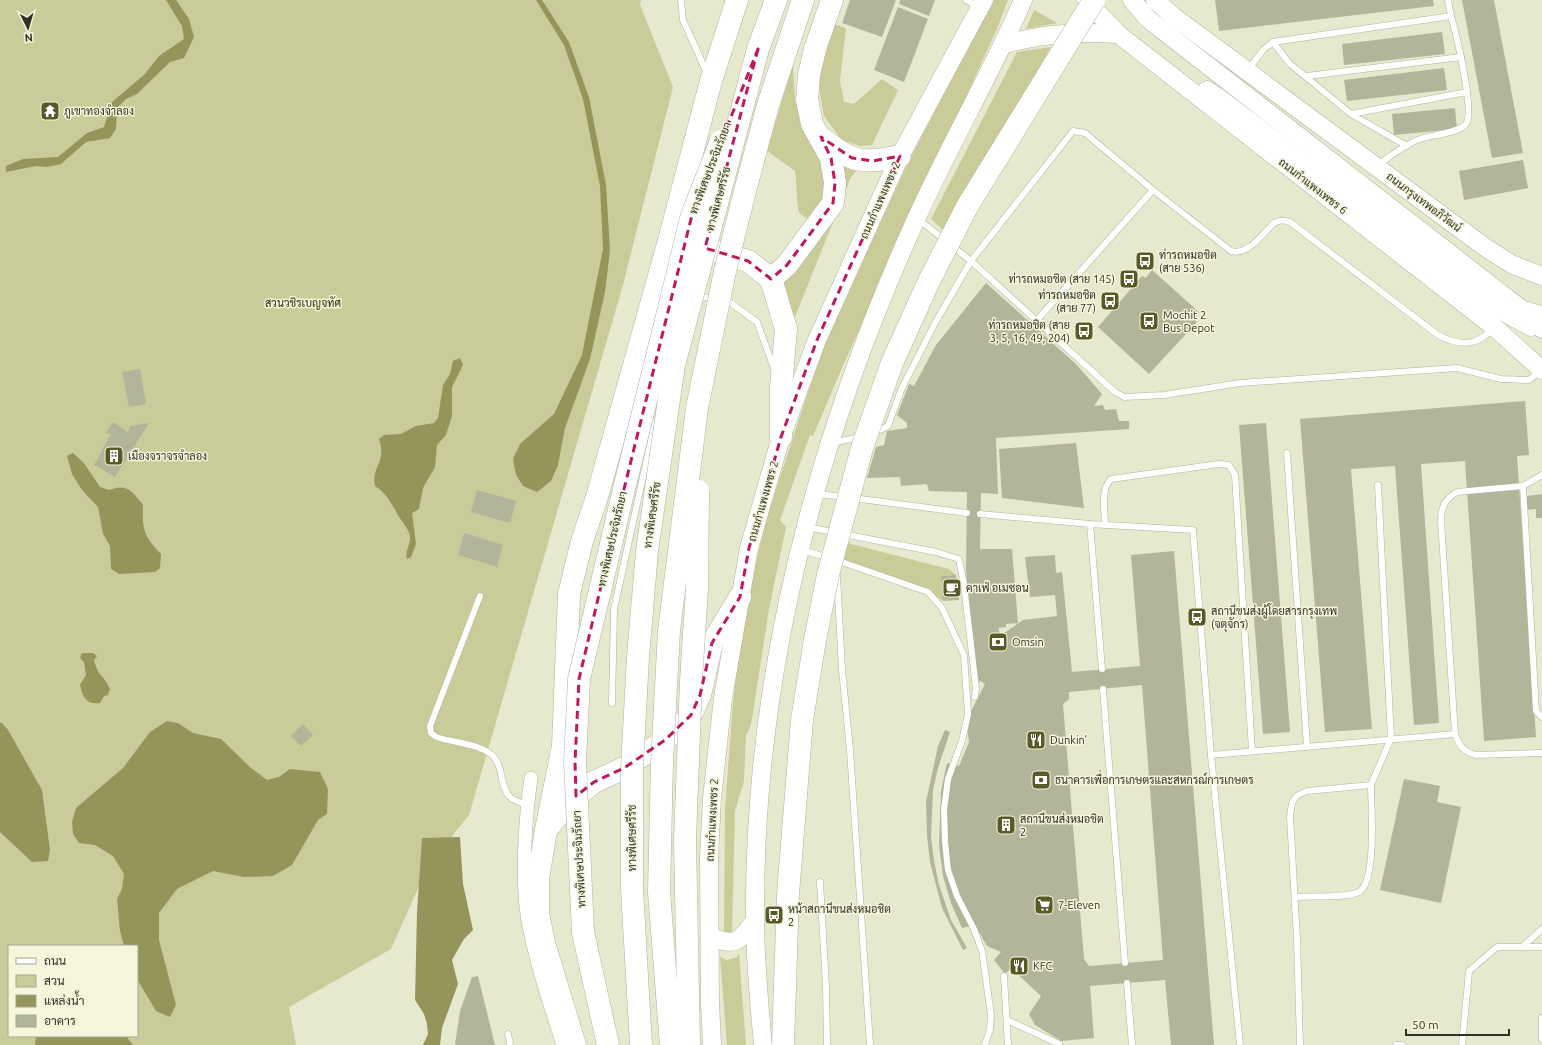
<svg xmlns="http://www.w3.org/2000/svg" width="1542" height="1045" font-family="Ubuntu,Sarabun,sans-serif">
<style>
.green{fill:#c9cc98;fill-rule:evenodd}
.water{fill:#93955b}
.building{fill:#b3b59b;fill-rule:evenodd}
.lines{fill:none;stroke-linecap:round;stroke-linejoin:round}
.lane-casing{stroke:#b1b399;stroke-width:7}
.street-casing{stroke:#b1b399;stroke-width:14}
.secondary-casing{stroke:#b1b399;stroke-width:19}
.highway-casing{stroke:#b1b399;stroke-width:23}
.lane{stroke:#fff;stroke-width:6}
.street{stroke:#fff;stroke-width:13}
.secondary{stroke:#fff;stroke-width:18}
.highway{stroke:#fff;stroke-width:22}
.highway-bridge-casing{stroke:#b1b399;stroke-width:23;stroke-linecap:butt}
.highway-bridge{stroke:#fff;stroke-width:22}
.marked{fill:none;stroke:#c2185b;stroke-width:3;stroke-dasharray:8 5;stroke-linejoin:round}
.labels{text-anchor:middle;stroke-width:3;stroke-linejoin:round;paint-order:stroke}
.poi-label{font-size:11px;fill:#303127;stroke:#f5f6db;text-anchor:start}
.street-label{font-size:11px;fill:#303127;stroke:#f5f6db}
.park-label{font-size:11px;fill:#2c2c00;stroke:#f5f6db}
</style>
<rect width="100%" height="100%" fill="#e7e9ce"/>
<g class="green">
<path d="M0 0H641L640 5 673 87 623 285 469 815 428 866 391 949 289 1007 296 1045H0ZM9 946H137V1036H9Z"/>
<path d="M992 0H1008L997 29 845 361 813 436 810 435 780 520 786 527 769 609 751 725 746 735 744 781 735 811 732 934 724 936 725 809 733 702 741 635 755 566 767 517 821 352 906 167Z"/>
<path d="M1034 10 1057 23 1026 29Z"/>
<path d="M834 24 846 28 840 81 844 102 854 104 882 79 898 90 872 145 860 146 842 140 824 116 818 82Z"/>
<path d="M1051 47 945 232 931 219 1017 52Z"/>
<path d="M793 64 795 102 818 151 825 172V195L813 223 799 213C796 199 797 185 795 171L767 151Z"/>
<path d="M839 159 857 170 851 177 795 317 788 311 782 282 834 220 838 198Z"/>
<path d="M843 542 949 569 956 575 941 576 943 601 928 592 836 560Z"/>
<path d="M739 954 746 1045H727L720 957 727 960 737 957Z"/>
</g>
<g class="water">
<path d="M166 0H176L189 19 194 37 184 58 170 62 137 94 126 99 117 108 116 129 110 138 86 142 61 164 47 167 36 166 6 172V166L23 159 58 157 87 133 104 127 112 102 144 75 159 56 184 39 182 26Z"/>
<path d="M536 0H542L569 42 589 97 606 185 610 250 605 292 590 359 565 428 558 465 551 481 537 492 523 486 516 475 513 459 520 444 554 414 582 355 603 249 600 186 583 99 564 45Z"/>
<path d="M460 358 463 365 452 387V416L446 435 437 445 435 467 423 488 419 509 412 513 416 544 411 557 407 559C405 552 409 547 410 540 411 530 402 523 398 515 391 503 387 494 375 486 371 465 387 464 379 439L384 435 401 434 416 426 434 423 438 418 443 385 450 374 453 361Z"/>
<path d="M73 453 84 463 100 487 109 490C127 483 132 491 143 505 142 530 144 536 161 554L160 568 155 572 119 574 111 569 110 546 103 534 98 507 82 490 72 474 67 456Z"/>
<path d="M82 653H93L97 656 94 660C98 677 105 676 110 689L108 695 104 696 100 703C86 705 83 697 80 685L86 675 84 662 80 658Z"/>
<path d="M167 721 178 723 193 733 221 739 251 768 267 780 279 777 290 769 320 772 328 789 327 814 318 820 292 865 273 876 244 877 213 871 177 889 159 913V940L176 1005 170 1017 156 1011 137 979V946H124L120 931 117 899 122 889 124 874 113 856 95 845 79 843 73 834 72 822 76 808 123 768 150 732Z"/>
<path d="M0 723H2L8 730 42 790 50 850 48 861 32 862 0 832Z"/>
<path d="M460 837 463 884 473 930 464 939 452 960 458 984 442 1028 440 1045H423L428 1034 427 1024 424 1014 415 1000 417 912 422 838Z"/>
<path d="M36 1036H126L133 1045H35Z"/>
</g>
<g class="building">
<path d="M850 0H896L882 37 842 23Z"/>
<path d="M900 0H935L929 16 899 4Z"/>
<path d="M1215 0H1433L1434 6 1219 31Z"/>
<path d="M1462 0H1494L1523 153 1492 158Z"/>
<path d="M898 7 928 19 904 82 874 70Z"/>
<path d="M1442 32 1445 54 1344 65 1342 44Z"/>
<path d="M1444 68 1447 90 1347 101 1344 80Z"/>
<circle cx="50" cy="112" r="6"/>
<path d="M1455 108 1457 129 1394 135 1392 114Z"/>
<path d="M1523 160 1528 188 1464 200 1459 171Z"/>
<path d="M1152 270 1200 313 1194 319 1197 322 1149 374 1098 327 1142 276 1146 278Z"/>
<path d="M986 283 1076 364 1102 394 1094 406 1103 405 1105 410 1116 409 1119 421H1129V429L996 438 998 494 981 493 980 549H1012L1018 623 1006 624V627L998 628 1001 635 1023 620 1057 616 1055 595 1030 597 1025 557 1055 555 1056 573 1062 572 1072 672 1140 666 1131 555 1174 551 1214 1045H1171L1165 980 1090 986 1094 1038 1061 1041 1035 1025 1029 1014 1041 996 1011 968 1005 974 994 960 1001 952 987 946 975 925 962 928 951 903 943 876 939 846 941 791 947 763 959 766 969 742 966 721 985 684 980 681 977 686 966 570 967 492 929 491 927 484 901 486 900 477 867 478 876 447 884 445 887 431 907 428V423L897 415 909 384 914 386 936 345ZM1142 685 1163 960 1089 966 1084 959 1063 704 1069 699V692Z"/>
<path d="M140 369 146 404 129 407 122 372Z"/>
<path d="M1525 401 1529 455 1517 456 1536 737 1484 741 1465 461 1421 464 1439 723 1414 725 1395 466 1351 469 1372 729 1325 732 1300 419Z"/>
<path d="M113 422 128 432 130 426 149 423 115 477 94 465 111 434 106 433Z"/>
<path d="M1266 423 1290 732 1263 734 1239 425Z"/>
<path d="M1076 443 1084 508 1002 498 999 449Z"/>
<path d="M477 490 516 501 510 523 471 512Z"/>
<path d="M1542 494V518H1536V509L1527 510V496Z"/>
<path d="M464 533 503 545 497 567 458 555Z"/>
<path d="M956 575 959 600 943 601 941 576Z"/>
<path d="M303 724 313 735 301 746 291 736Z"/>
<path d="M945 730 950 732 938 768 933 790 931 837 934 861 939 885 951 920 967 948 963 950 942 908 930 862 927 836 926 802 938 746Z"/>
<path d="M1404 779 1440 786 1437 802 1461 807 1441 903 1380 890Z"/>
<path d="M478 976 495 1045H455L460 1011 472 977Z"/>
</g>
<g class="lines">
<g class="lane-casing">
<g id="lane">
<path d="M681 0 683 20 707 73"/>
<path d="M966 0 978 7"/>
<path d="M1448 0 1451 16"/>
<path d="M1273 42 1289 63 1351 114 1407 146"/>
<path d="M1248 70 1264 49 1273 42 1451 16C1456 33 1475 112 1466 124 1460 133 1431 135 1420 139 1405 144 1391 156 1378 165"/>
<path d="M1307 76 1461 57"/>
<path d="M1351 114 1467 92"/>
<path d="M918 219 971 261 1115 392 1124 397 1164 395 1240 383 1457 368 1501 379 1529 380 1540 371"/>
<path d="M697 296 728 301 757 322 775 371"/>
<path d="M1037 320 1153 190"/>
<path d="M873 433 888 426 901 390 935 323 971 261 1073 131 1085 133 1153 190 1231 251C1248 256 1263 233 1274 223 1280 220 1283 220 1290 222L1438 335C1457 345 1476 348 1492 329"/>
<path d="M832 443 860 437"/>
<path d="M1287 453 1307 747"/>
<path d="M1542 475 1523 486 1457 492C1445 499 1441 507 1441 521L1455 734C1459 746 1464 752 1476 755L1542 753"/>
<path d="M1523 486 1536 711 1542 717"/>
<path d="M818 494 844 497"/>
<path d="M853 498 967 513"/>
<path d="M980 514 1090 524 1193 530 1211 755 1240 1045"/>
<path d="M1090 524 1102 669"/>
<path d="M1105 525C1105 510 1100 490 1111 479L1219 464 1229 465 1235 475 1252 751"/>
<path d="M807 527 936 552 959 559 964 585 976 688 975 697"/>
<path d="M802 550 836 560 928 592 942 608 964 655 968 714 962 741 948 779 944 809 945 842 948 870 957 896 974 929 982 951 991 1015 990 1029 985 1045"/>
<path d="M837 575 842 670 850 750 870 1045"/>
<path d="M480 596 430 726 431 733 436 737C454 743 477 743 492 755 504 766 499 786 510 797 514 801 522 803 527 805"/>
<path d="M1103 689 1125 963"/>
<path d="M612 703 614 609 655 422"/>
<path d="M1211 755 1455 734"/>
<path d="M820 882 826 986 827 1045"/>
<path d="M1295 897C1309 896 1348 898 1359 892 1377 882 1371 806 1371 785"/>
<path d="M1522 947 1542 929"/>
<path d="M1004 976 1008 1045"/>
<path d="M1127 983 1132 1045"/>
<path d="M1542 1018V1039"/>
<path d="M1007 1020 1059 1044"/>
<path d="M508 1034 510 1045"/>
<path d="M1300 1045 1297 939 1290 817C1292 801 1291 797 1307 791L1371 785 1391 738 1378 485"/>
<path d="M1396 1045H1402"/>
<path d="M1462 1045 1469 971 1497 947H1542"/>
</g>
</g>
<g class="street-casing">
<g id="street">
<path d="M1520 306 1542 313"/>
<path d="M531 778C525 820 521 880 528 921 536 963 550 1005 563 1045"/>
</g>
</g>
<g class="secondary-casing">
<g id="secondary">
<path d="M1086 0 1118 34 1494 327 1542 370"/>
<path d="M1132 0 1148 19 1516 305 1542 329"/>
<path d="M1155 0 1174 17 1486 248 1513 265 1542 276"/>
<path d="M1004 44C1046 34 1075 31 1118 34"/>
<path d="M1207 90 1219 98 1500 310 1531 327"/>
<path d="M710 936C736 948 740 941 755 920"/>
<path d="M712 1045 710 1003 709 857 712 798 723 698 749 548 781 437 817 340 900 156 984 0"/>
<path d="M763 1045C759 1003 755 961 755 919 753 674 816 439 917 217 950 144 991 74 1023 0"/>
</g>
</g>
<g class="highway-casing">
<g id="highway">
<path d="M758 49 776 0"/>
<path d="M822 138C852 163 862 164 900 156"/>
<path d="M745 191 768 105 803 0"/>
<path d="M686 243 748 261 771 279 786 329 781 387V437"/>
<path d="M771 279 787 265 833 203 835 183 831 158 812 124 807 100 809 75 815 49 832 0"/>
<path d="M546 830 563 746 569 594 582 541 597 497 668 244 711 81 737 0"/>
<path d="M583 932 608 1045"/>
<path d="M575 1045 544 943 538 913V879L546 830 571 800 594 782 624 768 665 740 691 715 700 695 712 643 740 597"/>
</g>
</g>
<use href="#lane" class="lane"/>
<use href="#street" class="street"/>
<use href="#secondary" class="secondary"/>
<use href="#highway" class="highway"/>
<g class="highway-bridge-casing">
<g id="highway-bridge">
<path d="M583 932 575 762 579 679 624 489 692 215 721 141"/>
<path d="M641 1045 632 889V768L638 657 647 551 674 365 758 49"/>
<path d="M671 1045 659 892 662 762 669 631 697 408 725 271 745 191"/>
<path d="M689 1045 685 840 691 681 697 588 698 491"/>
<path d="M783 1045 788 894 802 720 815 640 828 575 862 448 892 363 929 281 968 205 1094 0"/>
</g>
</g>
<use href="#highway-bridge" class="highway-bridge"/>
</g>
<path class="marked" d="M758 49 705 248 748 261 771 279 787 265 833 203 835 183 831 158 821 137 852 158 873 161 900 156 817 340 781 437 749 548 740 597 712 643 700 695 691 715 665 740 624 768 594 782 576 796 575 762 579 679 624 489 692 215Z"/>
<defs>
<g id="temple-square" transform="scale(1)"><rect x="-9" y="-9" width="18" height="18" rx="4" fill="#585926" stroke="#f5f6db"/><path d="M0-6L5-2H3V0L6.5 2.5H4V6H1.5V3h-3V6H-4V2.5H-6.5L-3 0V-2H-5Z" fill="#fff"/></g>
<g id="bus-square" transform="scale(1)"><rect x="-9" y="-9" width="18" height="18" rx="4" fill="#585926" stroke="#f5f6db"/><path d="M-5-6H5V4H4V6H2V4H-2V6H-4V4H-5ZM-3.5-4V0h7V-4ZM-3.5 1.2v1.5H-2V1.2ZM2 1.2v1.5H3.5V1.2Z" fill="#fff"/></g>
<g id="building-square" transform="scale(1)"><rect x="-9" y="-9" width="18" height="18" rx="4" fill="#585926" stroke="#f5f6db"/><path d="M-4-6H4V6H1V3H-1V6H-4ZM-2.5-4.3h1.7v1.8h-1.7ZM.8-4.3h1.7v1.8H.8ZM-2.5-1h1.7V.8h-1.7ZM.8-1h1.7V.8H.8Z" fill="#fff"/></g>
<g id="cafe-square" transform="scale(1)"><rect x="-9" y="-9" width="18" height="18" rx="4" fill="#585926" stroke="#f5f6db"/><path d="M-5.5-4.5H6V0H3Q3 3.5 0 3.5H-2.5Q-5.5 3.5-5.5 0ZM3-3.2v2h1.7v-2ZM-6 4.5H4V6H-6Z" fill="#fff"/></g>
<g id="bank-square" transform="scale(1)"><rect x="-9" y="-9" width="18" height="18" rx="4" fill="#585926" stroke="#f5f6db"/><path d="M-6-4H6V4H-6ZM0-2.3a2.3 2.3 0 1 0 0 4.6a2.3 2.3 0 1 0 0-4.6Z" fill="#fff"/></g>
<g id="restaurant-square" transform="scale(1)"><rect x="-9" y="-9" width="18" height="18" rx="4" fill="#585926" stroke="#f5f6db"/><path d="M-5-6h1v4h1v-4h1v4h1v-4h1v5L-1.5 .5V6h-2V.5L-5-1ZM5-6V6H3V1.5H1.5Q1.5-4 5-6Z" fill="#fff"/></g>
<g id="supermarket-square" transform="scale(1)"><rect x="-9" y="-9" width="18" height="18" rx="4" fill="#585926" stroke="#f5f6db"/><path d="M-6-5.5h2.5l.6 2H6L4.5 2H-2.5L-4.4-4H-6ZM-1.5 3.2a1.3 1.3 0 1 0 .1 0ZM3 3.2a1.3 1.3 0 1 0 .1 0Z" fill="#fff"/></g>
</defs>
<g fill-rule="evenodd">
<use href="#temple-square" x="50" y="111"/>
<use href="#bus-square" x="1145" y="261"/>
<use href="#bus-square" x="1129" y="279"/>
<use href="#bus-square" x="1110" y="301"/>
<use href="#bus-square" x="1149" y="321"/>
<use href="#bus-square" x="1084" y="331"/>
<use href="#building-square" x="114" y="456"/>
<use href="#cafe-square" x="952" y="588"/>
<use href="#bus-square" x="1197" y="617"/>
<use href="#bank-square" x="998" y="642"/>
<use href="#restaurant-square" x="1036" y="740"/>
<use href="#bank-square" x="1041" y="780"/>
<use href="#building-square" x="1006" y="825"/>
<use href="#supermarket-square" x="1044" y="905"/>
<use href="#bus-square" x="774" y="915"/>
<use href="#restaurant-square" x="1019" y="966"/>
</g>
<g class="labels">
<g class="poi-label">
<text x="64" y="115">ภูเขาทองจำลอง</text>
<text x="1159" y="259">ท่ารถหมอชิต<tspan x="1159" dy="13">(สาย 536)</tspan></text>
<text x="1115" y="283" text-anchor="end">ท่ารถหมอชิต (สาย 145)</text>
<text x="1096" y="299" text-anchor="end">ท่ารถหมอชิต<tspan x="1096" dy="13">(สาย 77)</tspan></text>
<text x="1163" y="319">Mochit 2<tspan x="1163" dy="13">Bus Depot</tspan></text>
<text x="1070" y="329" text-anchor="end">ท่ารถหมอชิต (สาย<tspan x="1070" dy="13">3, 5, 16, 49, 204)</tspan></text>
<text x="128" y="460">เมืองจราจรจำลอง</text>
<text x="966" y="592">คาเฟ่ อเมซอน</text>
<text x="1211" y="615">สถานีขนส่งผู้โดยสารกรุงเทพ<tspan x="1211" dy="13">(จตุจักร)</tspan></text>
<text x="1012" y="646">Omsin</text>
<text x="1050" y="744">Dunkin'</text>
<text x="1055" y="784">ธนาคารเพื่อการเกษตรและสหกรณ์การเกษตร</text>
<text x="1020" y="823">สถานีขนส่งหมอชิต<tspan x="1020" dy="13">2</tspan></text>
<text x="1058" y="909">7-Eleven</text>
<text x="788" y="913">หน้าสถานีขนส่งหมอชิต<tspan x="788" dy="13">2</tspan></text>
<text x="1033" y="970">KFC</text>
</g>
<g class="street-label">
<text transform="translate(710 168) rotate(-69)" y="4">ทางพิเศษประจิมรัถยา</text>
<text transform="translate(1313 186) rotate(38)" y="4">ถนนกำแพงเพชร 6</text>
<text transform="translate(718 199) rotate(-75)" y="4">ทางพิเศษศรีรัช</text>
<text transform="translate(880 200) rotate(-66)" y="4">ถนนกำแพงเพชร 2</text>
<text transform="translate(1424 202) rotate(37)" y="4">ถนนกรุงเทพอภิวัฒน์</text>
<text transform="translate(763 501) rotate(-74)" y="4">ถนนกำแพงเพชร 2</text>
<text transform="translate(652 515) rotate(-82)" y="4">ทางพิเศษศรีรัช</text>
<text transform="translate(612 539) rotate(-77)" y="4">ทางพิเศษประจิมรัถยา</text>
<text transform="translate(712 820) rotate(-87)" y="4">ถนนกำแพงเพชร 2</text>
<text transform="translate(632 838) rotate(-90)" y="4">ทางพิเศษศรีรัช</text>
<text transform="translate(579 859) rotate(-93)" y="4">ทางพิเศษประจิมรัถยา</text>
</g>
<g class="park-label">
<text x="303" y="307">สวนวชิรเบญจทัศ</text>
</g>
</g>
<rect x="8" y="945" width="130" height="92" fill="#f5f6db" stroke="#a6a793"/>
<rect x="16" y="958" width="20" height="6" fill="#ffffff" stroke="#a6a793"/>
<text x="44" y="965" font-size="12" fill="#303127">ถนน</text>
<rect x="16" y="975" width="20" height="12" fill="#c9cc98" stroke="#a6a793"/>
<text x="44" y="985" font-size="12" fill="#303127">สวน</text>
<rect x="16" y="995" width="20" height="12" fill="#93955b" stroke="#a6a793"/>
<text x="44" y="1005" font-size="12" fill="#303127">แหล่งน้ำ</text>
<rect x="16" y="1015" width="20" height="12" fill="#b3b59b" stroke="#a6a793"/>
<text x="44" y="1025" font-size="12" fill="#303127">อาคาร</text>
<g transform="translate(28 28) rotate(175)" stroke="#f5f6db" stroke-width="3" paint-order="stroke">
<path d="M0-3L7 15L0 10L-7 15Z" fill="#303127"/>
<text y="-6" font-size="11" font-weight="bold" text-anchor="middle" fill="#303127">N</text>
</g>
<path d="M1406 1029v6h103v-6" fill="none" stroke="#303127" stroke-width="2"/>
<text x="1412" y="1029" font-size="12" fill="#303127" stroke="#f5f6db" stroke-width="3" paint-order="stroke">50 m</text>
</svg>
